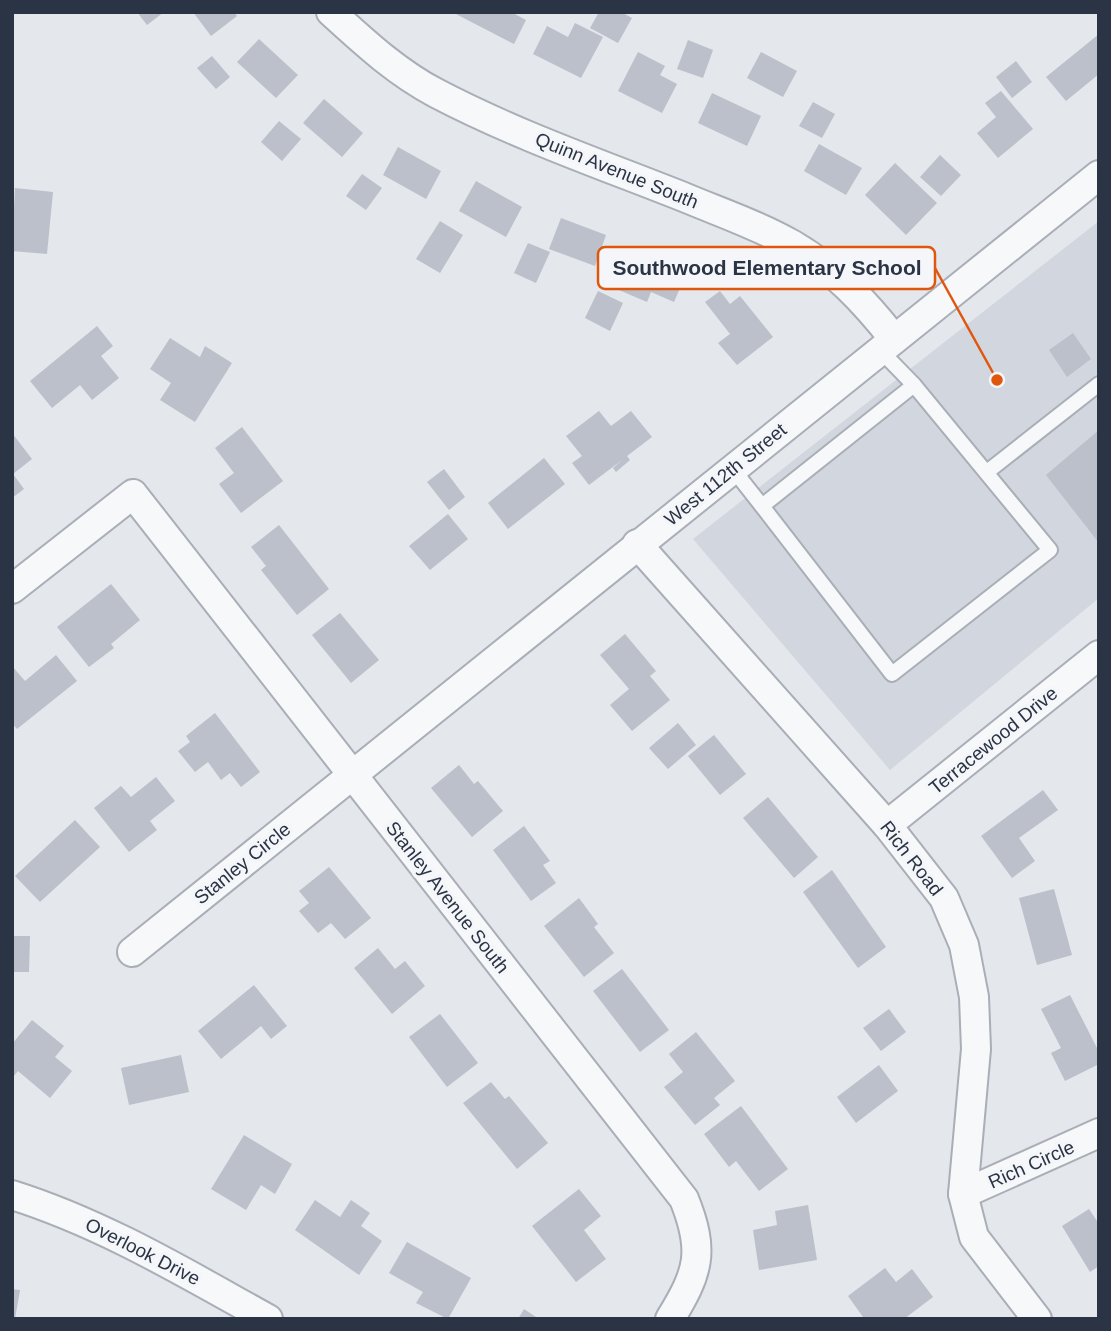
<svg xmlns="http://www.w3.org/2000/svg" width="1111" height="1331" font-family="Helvetica,sans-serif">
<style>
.built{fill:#d2d6de}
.building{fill:#bbc0ca}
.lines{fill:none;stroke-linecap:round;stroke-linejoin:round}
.lane-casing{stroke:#a9aeb7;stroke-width:18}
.street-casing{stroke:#a9aeb7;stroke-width:32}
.lane{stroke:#f7f8fa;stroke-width:14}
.street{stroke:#f7f8fa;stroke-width:28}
.labels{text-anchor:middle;stroke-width:7;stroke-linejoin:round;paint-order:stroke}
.street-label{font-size:19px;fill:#2b3445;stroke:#f4f6f9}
.leader{fill:none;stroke:#df570f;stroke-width:2.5}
.callout-dot{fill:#df570f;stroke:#f4f6f9;stroke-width:2.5}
.callout{fill:#f4f6f9;stroke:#df570f;stroke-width:2.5}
.callout-label{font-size:21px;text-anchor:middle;font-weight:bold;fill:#2b3445}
</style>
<rect width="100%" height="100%" fill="#e4e7ec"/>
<path class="built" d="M1099 221V598L890 770 693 539Z"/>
<g class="building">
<path d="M137 12H164L147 25Z"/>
<path d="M193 12H234L237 16 211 36Z"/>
<path d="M452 12H511L526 20 514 44Z"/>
<path d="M599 12H621L632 18 618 43 590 28Z"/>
<path d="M575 23 603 37 581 78 533 54 547 26 568 37Z"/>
<path d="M1099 34V74L1066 101 1046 77Z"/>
<path d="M259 39 298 75 276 98 237 62Z"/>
<path d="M688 40 713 50 703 78 677 69Z"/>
<path d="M638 52 665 66 660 75 677 84 662 113 618 91Z"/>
<path d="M761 52 797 71 783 97 747 78Z"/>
<path d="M212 56 230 77 216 89 197 68Z"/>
<path d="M1016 61 1032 82 1012 98 996 77Z"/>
<path d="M1001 91 1033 129 998 158 977 133 996 117 985 103Z"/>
<path d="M712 93 761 116 747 146 698 123Z"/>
<path d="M324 99 363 133 342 157 303 123Z"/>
<path d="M813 102 835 114 822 138 799 126Z"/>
<path d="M279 121 301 139 282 161 261 142Z"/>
<path d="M819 144 862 168 846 195 804 171Z"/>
<path d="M398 147 441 171 426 199 383 175Z"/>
<path d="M940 155 961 175 941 196 920 177Z"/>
<path d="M895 163 937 203 906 235 865 195Z"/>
<path d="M362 174 382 188 366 210 346 196Z"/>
<path d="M476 181 522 207 506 237 459 211Z"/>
<path d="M15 188 53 192 47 254 12 251Z"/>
<path d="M561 218 606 235 595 266 549 249Z"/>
<path d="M440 221 463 235 440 273 416 259Z"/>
<path d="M528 243 550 252 536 283 514 273Z"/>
<path d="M636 250 687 272 674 302 651 292 647 302 619 290Z"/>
<path d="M598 291 623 303 610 331 585 318Z"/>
<path d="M720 291 730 304 740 296 773 337 737 365 718 343 730 334 705 302Z"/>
<path d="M97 326 113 346 101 356 119 378 92 400 80 385 52 408 30 381Z"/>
<path d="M1073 333 1091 359 1067 377 1049 350Z"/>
<path d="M170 338 200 357 205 346 232 363 195 422 160 400 171 383 150 369Z"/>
<path d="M599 411 611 426 631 411 652 437 627 456 630 460 616 472 613 468 622 460 589 485 572 463 582 456 566 436Z"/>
<path d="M242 427 283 481 241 513 219 484 234 473 215 448Z"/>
<path d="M1099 430V543L1046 475Z"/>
<path d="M12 433 32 459 13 474 24 489 12 498Z"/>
<path d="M544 458 565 484 508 529 488 503Z"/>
<path d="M444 469 465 497 449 510 427 482Z"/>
<path d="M448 514 468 539 430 570 409 546Z"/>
<path d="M279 525 329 589 297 615 261 570 266 566 251 547Z"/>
<path d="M111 584 140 620 111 644 114 648 89 667 57 627Z"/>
<path d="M340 613 379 660 351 683 312 635Z"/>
<path d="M625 634 656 671 650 676 670 700 632 731 610 705 629 689 600 655Z"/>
<path d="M56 655 77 681 17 729 12 723V666L25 681Z"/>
<path d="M215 713 260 772 241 787 230 773 221 780 208 762 195 772 178 751 190 742 186 736Z"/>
<path d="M678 723 696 745 668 769 649 748Z"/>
<path d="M714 735 746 774 720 795 688 756Z"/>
<path d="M459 765 474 784 478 781 503 811 472 837 431 788Z"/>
<path d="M156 777 175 801 150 821 157 830 129 852 94 808 121 786 131 797Z"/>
<path d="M1043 790 1058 810 1019 838 1035 861 1012 878 981 836Z"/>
<path d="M768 797 818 857 794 878 743 818Z"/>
<path d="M75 820 100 847 40 902 15 876Z"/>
<path d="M524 826 550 861 543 865 556 883 531 901 493 850Z"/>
<path d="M329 867 371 918 345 939 331 923 318 933 299 911 309 903 299 891Z"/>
<path d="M832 870 886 947 858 968 803 892Z"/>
<path d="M1054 889 1072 955 1037 965 1019 898Z"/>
<path d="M579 898 598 924 594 927 614 953 584 977 544 926Z"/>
<path d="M12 936H30L29 972H12Z"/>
<path d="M378 948 395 969 405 961 425 986 392 1014 354 968Z"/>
<path d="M622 969 669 1030 640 1052 593 991Z"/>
<path d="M254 985 287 1026 271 1039 261 1026 221 1059 198 1031Z"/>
<path d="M1070 995 1099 1052V1064L1065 1081 1051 1053 1061 1048 1041 1009Z"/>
<path d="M889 1009 906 1032 881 1051 863 1028Z"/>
<path d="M440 1014 478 1063 447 1087 409 1037Z"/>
<path d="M32 1020 64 1046 55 1057 72 1071 50 1098 18 1071 12 1078V1044Z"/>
<path d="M696 1032 735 1081 714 1098 720 1105 695 1125 664 1087 683 1072 669 1054Z"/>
<path d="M181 1055 189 1092 129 1105 121 1068Z"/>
<path d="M879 1065 898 1091 856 1123 837 1097Z"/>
<path d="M491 1082 505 1099 509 1096 548 1143 517 1169 463 1103Z"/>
<path d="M741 1106 788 1169 759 1191 736 1161 729 1167 704 1134Z"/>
<path d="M244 1135 292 1164 275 1194 261 1185 246 1210 211 1189Z"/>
<path d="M579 1189 601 1216 584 1230 606 1259 576 1282 532 1226Z"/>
<path d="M315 1200 340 1217 351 1200 370 1213 361 1226 382 1241 359 1275 295 1230Z"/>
<path d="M808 1205 817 1260 759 1270 753 1230 777 1225 775 1211Z"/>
<path d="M1089 1209 1099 1224V1266L1090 1272 1062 1226Z"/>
<path d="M407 1242 471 1278 448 1319 416 1303 423 1292 389 1273Z"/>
<path d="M885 1268 896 1282 912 1269 933 1297 904 1319 863 1317 848 1296Z"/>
<path d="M12 1289 20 1290 15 1319H12Z"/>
<path d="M524 1309 539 1319H518Z"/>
</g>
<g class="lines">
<g class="lane-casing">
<g id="lane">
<path d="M732 468 762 506 914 385 880 350"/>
<path d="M987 472 1099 384"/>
<path d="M762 506 892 674 1050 550 914 385"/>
</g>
</g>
<g class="street-casing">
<g id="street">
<path d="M331 12C364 42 396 72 436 93 516 135 603 165 686 198 722 213 760 226 793 245 834 269 865 302 894 339"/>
<path d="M637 544 887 825 944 898 964 945 974 997 976 1049 963 1194 974 1237 1037 1319"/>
<path d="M12 589 133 494 684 1199C705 1251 699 1272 670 1319"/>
<path d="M887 825 1099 655"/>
<path d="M132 952 1099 175"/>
<path d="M963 1194 1099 1133"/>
<path d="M12 1195C104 1224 185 1273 268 1319"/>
</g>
</g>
<use href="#lane" class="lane"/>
<use href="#street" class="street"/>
</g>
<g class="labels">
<g class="street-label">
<text transform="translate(617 170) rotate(22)" y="7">Quinn Avenue South</text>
<text transform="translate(725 474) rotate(-39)" y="7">West 112th Street</text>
<text transform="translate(993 740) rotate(-39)" y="7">Terracewood Drive</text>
<text transform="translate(912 858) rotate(52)" y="7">Rich Road</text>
<text transform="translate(242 863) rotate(-39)" y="7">Stanley Circle</text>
<text transform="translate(448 897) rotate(52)" y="7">Stanley Avenue South</text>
<text transform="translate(1031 1164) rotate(-24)" y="7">Rich Circle</text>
<text transform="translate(143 1251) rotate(27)" y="7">Overlook Drive</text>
</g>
</g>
<path class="leader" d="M997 380L935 268"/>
<circle class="callout-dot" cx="997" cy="380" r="7"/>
<rect class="callout" x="598" y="247" width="337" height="42" rx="7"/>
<g class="callout-label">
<text x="767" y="275">Southwood Elementary School</text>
</g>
<rect width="1111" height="1331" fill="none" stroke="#2b3445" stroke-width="28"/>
</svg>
